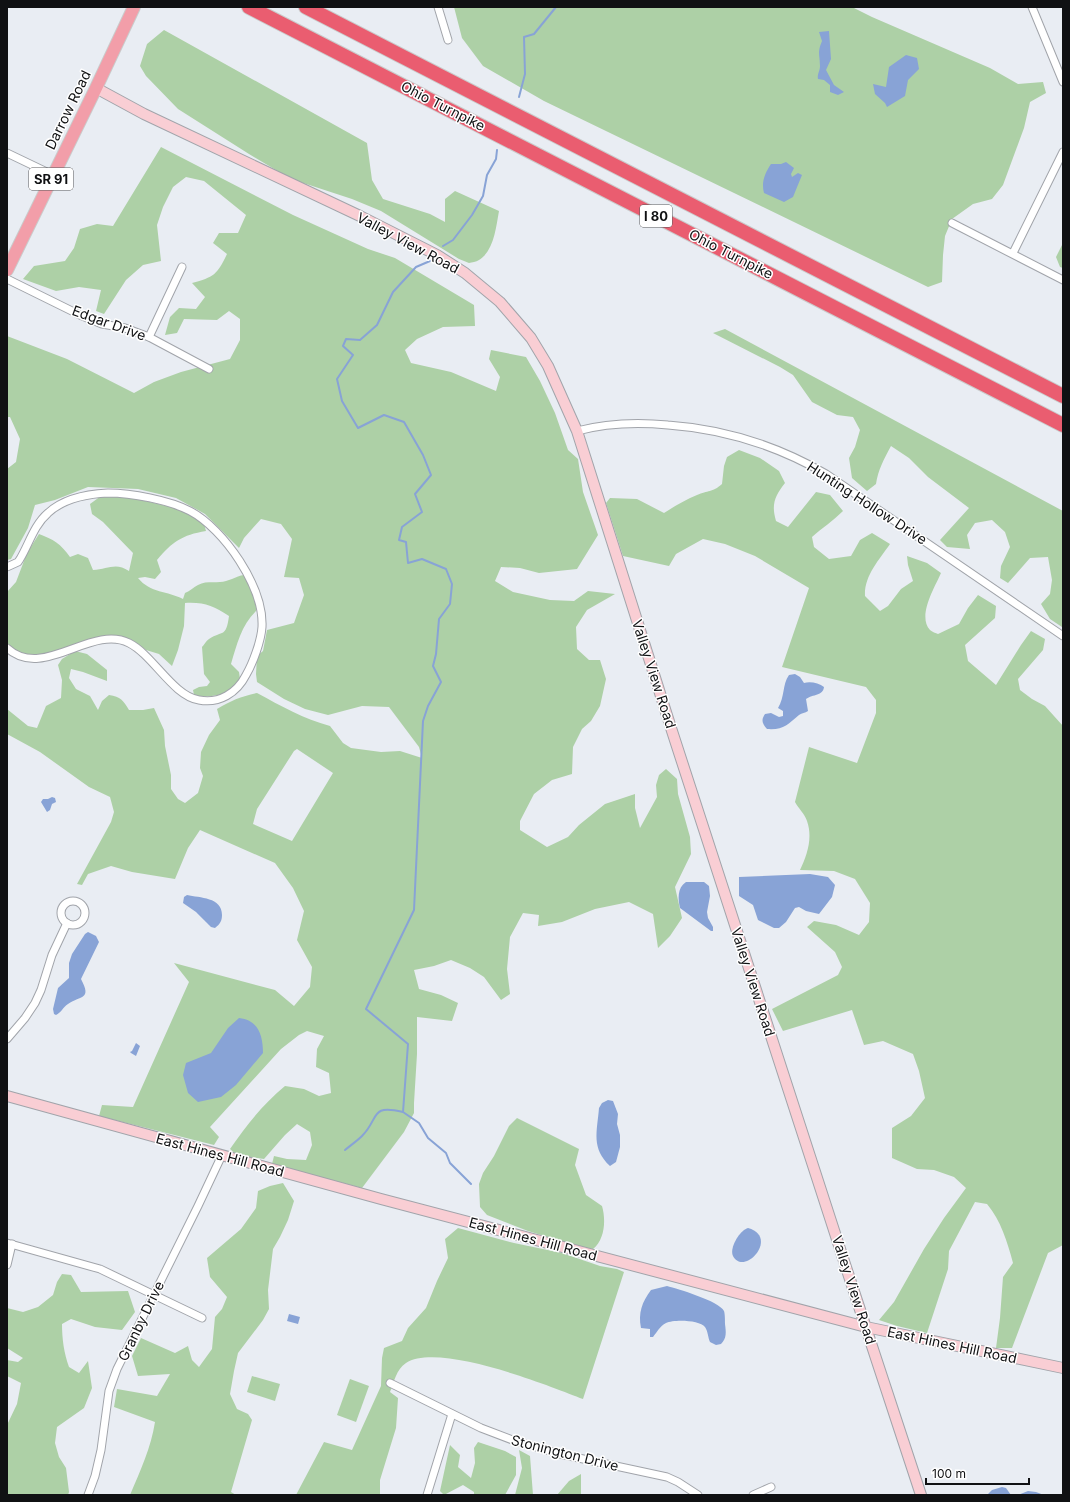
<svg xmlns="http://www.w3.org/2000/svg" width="1070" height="1502" font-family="Inter,sans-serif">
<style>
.green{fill:#add0a6;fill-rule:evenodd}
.water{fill:#88a3d6}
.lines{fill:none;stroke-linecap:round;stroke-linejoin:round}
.stream{stroke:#88a3d6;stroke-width:2}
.street-casing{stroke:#a1a4aa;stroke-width:9}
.secondary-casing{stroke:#a1a4aa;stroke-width:12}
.primary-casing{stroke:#cacbcb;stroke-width:14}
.highway-casing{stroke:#cacbcb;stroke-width:16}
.street{stroke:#fff;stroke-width:7}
.secondary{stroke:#f9ced4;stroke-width:10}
.primary{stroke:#f29ea9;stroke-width:12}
.highway{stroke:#ea5d70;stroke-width:14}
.labels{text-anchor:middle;stroke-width:3;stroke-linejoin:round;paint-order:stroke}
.shield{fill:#fff;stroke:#58585a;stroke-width:1}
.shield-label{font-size:13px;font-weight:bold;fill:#101113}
.street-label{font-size:14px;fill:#101113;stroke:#fff}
</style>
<rect width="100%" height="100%" fill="#e9edf3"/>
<g class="green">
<path d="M454 7H852L872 17 990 68 1018 84 1043 82 1046 93 1030 102 1024 128 1003 185 992 199 973 204 952 219 945 236 943 255 942 282 928 287 544 101 483 66 462 38Z"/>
<path d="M164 30 367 143 372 180 383 199 430 214 445 222V199L455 191 499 211C496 227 494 251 479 260 476 262 472 262 469 263L459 259 381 211 352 199 291 179 249 154 178 109 146 76 140 66 147 44Z"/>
<path d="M161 147 293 215 368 249 395 258 474 305 475 326 443 327 417 339 405 350 411 363 451 372 496 391 500 377 489 359 491 350 526 357 540 381 555 413 568 450 578 459 583 492 598 535 577 569 539 573 520 568 501 567 495 581 513 592 550 600 574 601 588 591 615 594 587 610 576 627 577 649 589 660H600L606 679 600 706 591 721 582 729 573 747 572 774 552 780 534 794 520 821V830L547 847 568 837 579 825 605 804 635 794V808L640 828 657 797 656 785 659 775 666 769 677 779 678 794 690 837 691 854 675 887 682 918 670 936 658 948 653 914 629 902 595 909 562 922 538 926 539 915 523 913 510 937 507 969 510 994 501 1000 484 977 470 968 451 960 434 966 414 970 419 989 441 995 458 1003 452 1021 417 1017V1054L414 1103V1113L404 1132 362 1188 272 1164 274 1156 287 1159 306 1160 312 1145 310 1132 297 1124 285 1135 264 1159 237 1155 230 1149C246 1126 263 1104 285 1086L304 1089 319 1096 331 1093 329 1073 316 1067 317 1049 324 1036 307 1031 299 1035 281 1049 210 1127 219 1137 214 1145 99 1116 102 1105 133 1107 189 982 174 963 275 990 294 1006 310 987 312 967 297 940 304 911 293 888 275 863 200 830 188 848 175 879 132 872 111 866 88 874 82 885 77 884 111 822 114 812 110 797 89 787 40 752 7 734V709L28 726 37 728 46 706 61 698 62 680 58 665 62 659 75 651 87 654 107 670V681L83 672 71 669 69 678 76 689 90 696 98 710 102 701 109 695C121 697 123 700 129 710H143L154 708 164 730 165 746 171 775V789L178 799 185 803 198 793 203 776 200 768 201 752 209 735 220 720 217 709C230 701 242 696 257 693 281 706 304 719 330 726L343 743 351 748 381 752 400 751 422 758 419 747 389 707 362 706 328 715 305 709 284 699 257 682 256 674 257 656 263 651 267 630 294 623 304 595 299 578 284 577 292 539 281 524 261 519 244 538 239 548 205 514 176 498 138 489 88 487 55 500 35 505 28 528 11 559 7 560V469L16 462 20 439 10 417H7V336L67 359 134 393 154 382 181 372 230 359 240 340V319L229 311 217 320 184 319 177 333 165 335 170 317 179 308 196 309 205 297 192 283C214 277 217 275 227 254L213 243 219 233H238L246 215 204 181 186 177 173 187 163 207 157 225 161 261 143 265 126 280 104 314 96 311 101 290 79 287 56 291 23 279 34 266 65 261 74 248 80 229 97 224 113 226ZM297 749 333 773 292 841 253 824 257 809 294 751Z"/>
<path d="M1063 243V268L1060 267 1056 257Z"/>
<path d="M725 329 1063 511V626L1062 627 1050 619 1041 604 1050 594 1052 580 1048 557 1030 558 1008 583 1000 578 1001 566 1010 547 1005 532 992 520 975 523 967 535 970 549 947 547 940 540 969 508 928 477 909 458 891 446C884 459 878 470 876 484L867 491 852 478 849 458 855 447 860 430 853 417 837 415 812 402 793 375 780 367 713 333Z"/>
<path d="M739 450 760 458 779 471 785 483C775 496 771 504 776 521L788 527 816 492 830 495 843 511C833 521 822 528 812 537L814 547 829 559 851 556 860 540 872 533 890 544C879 560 864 576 865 596L880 611 888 606 901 589 913 581 908 565 907 556 927 563 941 573C935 587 917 616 930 630 932 632 936 633 938 634L959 624 968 608 978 595 996 606 995 618 965 645 968 661 996 685 1021 645 1031 631 1045 639 1043 650 1018 679 1020 690 1032 699 1045 706 1063 726V1245L1048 1253 1012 1348H996L1000 1318 1003 1277 1013 1263C1007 1241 1001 1221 987 1204L975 1202 949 1251 948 1269 927 1333 897 1326 879 1320 894 1302 924 1249 944 1218 966 1188 954 1177 934 1170 917 1169 892 1158V1128L911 1116 925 1098 919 1071 913 1054 883 1041 864 1045 852 1010 783 1031 772 1009 838 975 842 967 835 952 807 927 814 921 836 925 859 935 869 922 870 903 855 879 834 871 800 870C807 855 813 838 807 821 805 814 798 808 795 802L809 747 857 763 876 713V700L866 687 782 667 809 588 755 556 725 544 703 539 676 554 669 566 623 556 606 503 610 498 637 499 664 513C675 506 685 500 697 495 708 490 712 493 722 484L724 466 727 457Z"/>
<path d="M101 496H124L171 507 183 511 196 519 204 524 206 531C182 535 172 542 157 560L161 572 155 579 145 577 138 578C150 593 168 591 183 599L185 593C190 591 194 587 198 585 205 581 213 583 220 582 228 582 236 576 244 575L256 602V611C241 626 237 644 231 664L239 672 240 679C237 683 234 689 229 691 220 696 204 698 194 695L193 690 199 687 207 686 210 682 204 674 202 647C204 645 206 641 209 639 223 630 226 638 229 616 213 606 205 602 185 603L184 626 178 650 172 666 159 654 146 650 135 642 123 637 108 635 51 653 31 657 17 652 7 645V592L16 582 27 553 39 534C53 539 61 544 70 557L78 554 88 558 93 570C108 569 116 562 129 571L133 553 103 522 92 514 90 504Z"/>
<path d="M517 1118 579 1149 575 1165 586 1195 602 1206C606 1220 605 1239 593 1249L584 1248 528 1231 487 1215 480 1207 479 1184 483 1173 494 1156 509 1126Z"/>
<path d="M283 1183 294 1201 288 1220 280 1237 273 1249 268 1290 269 1309 263 1320 238 1353 234 1371 230 1394 237 1409 248 1414 252 1420 231 1492 236 1495H130C140 1471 151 1448 155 1422L114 1407 117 1389 157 1396 170 1374 138 1376 132 1356 141 1338 175 1353 188 1346 192 1360 199 1367 212 1349 215 1317 222 1309 227 1297 210 1277 207 1258 241 1229 256 1208 258 1191 270 1186Z"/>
<path d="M458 1228 514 1243 562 1253 600 1266 617 1269 624 1272 583 1399C547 1385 439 1342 406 1363 396 1370 394 1382 390 1392L398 1398 396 1428 380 1480V1495H296L324 1442 352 1450 381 1386 382 1358 384 1348 402 1341 408 1328 426 1308 437 1281 448 1258 445 1239Z"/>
<path d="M62 1274 71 1275 81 1292 128 1291 135 1312 122 1330 95 1327 71 1319 62 1324C62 1339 64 1353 69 1367L79 1373 88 1361 92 1388 84 1408 57 1427 55 1443 59 1457 66 1468 69 1492 68 1495H7V1425L17 1404 21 1383 7 1376V1360L18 1362 23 1358 7 1348V1308L23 1312 38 1307 53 1295 57 1282Z"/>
<path d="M252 1376 280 1384 275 1401 247 1392Z"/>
<path d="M350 1379 369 1386 356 1422 337 1415Z"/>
<path d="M478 1442 505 1451 516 1457V1475L505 1495H474V1492L463 1485 444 1495 440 1491 450 1445 460 1455 458 1467 471 1478 475 1463 474 1448Z"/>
<path d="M519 1450 530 1456 533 1495H515L522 1468Z"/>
<path d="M581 1474V1495H557L569 1481Z"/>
</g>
<g class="water">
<path d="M829 31 831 59 826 70 834 85 844 92 838 95 830 92V85L824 80 818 79C817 74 820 71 820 66 820 54 817 53 822 41L819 32Z"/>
<path d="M906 55 917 58 919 69 908 80 905 96 887 107 885 103 875 94 873 84 886 87 889 67Z"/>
<path d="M786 162 794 168 791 174 792 177 798 173 802 175 793 197 784 202 764 193C761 182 765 173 771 164H781Z"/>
<path d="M795 674 800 677 804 683C810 681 819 683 824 687 823 696 813 694 806 699L808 711C805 713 802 713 799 715 787 725 784 730 767 729 762 723 761 720 765 714L771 713 779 717 783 716V711L778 708C785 697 782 685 789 675Z"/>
<path d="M52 797 55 798 56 802 52 804 50 810 47 812 41 802 43 799H48Z"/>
<path d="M810 874 828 877 835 885 832 897 819 914 806 911 799 907 795 908 786 922 779 928H774L758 920 753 905 739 896V877Z"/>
<path d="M686 882H704L709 886 710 896 707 912 708 918 713 927V931H711L680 908C678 899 677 888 686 882Z"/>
<path d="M187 895C200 898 222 897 222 915 222 921 220 924 215 928L211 927 196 912 183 903 184 897Z"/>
<path d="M88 932 96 936 99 942 81 979C92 1000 81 995 68 1004 63 1007 61 1013 56 1015L54 1014 53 1009 58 988 69 978V963L72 954 85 934Z"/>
<path d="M239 1018C258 1020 263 1035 263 1053L236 1085 221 1097 198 1102 188 1093 183 1075 186 1063 211 1053 228 1028Z"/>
<path d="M136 1043 140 1046 136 1056 131 1053 130 1052 132 1051Z"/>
<path d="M608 1100 613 1101 618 1114 617 1124 620 1135V1147L616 1162 610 1166C591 1148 597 1132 599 1108L602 1103Z"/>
<path d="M748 1228C780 1237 744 1277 733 1256 729 1248 740 1230 748 1228Z"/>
<path d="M667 1286C678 1289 719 1301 724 1311 725 1314 725 1320 725 1324 726 1332 727 1338 721 1344L716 1345 710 1342C708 1338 708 1331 705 1327 700 1320 674 1319 666 1323 660 1326 657 1332 653 1337H650V1329L641 1328C638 1313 642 1302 651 1290Z"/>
<path d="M289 1314 300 1317 298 1324 287 1321Z"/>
<path d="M1002 1487 1006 1488 1011 1495H987L992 1490Z"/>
<path d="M1028 1491 1036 1492 1044 1495H1018Z"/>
</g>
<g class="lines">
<g class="stream">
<path d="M519 97 525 74 524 37 534 34 556 7"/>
<path d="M443 246 453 240 472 215 483 196 487 175 496 159 497 150"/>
<path d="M430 261 416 267 393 292 377 325 360 340 346 339 343 346 353 355 337 379 342 401 358 428 384 415 404 422 423 455 431 475 415 494 422 512 402 527 399 540 406 542 408 563 422 559 446 569 452 584 450 604 439 619 436 654 433 666 441 682 428 706 423 721 414 910 366 1009 408 1044 403 1112 419 1123 428 1138 446 1153 450 1163 471 1184"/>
<path d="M345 1150C351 1145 357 1141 362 1136 380 1118 369 1104 403 1112"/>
</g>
<g class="street-casing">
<g id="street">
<path d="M438 7 448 40"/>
<path d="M1032 7 1063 82"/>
<path d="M7 153 53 175"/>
<path d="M952 223 1063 280"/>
<path d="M1013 253 1063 152"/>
<path d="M7 279 80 315 102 324 125 328 149 337 209 369"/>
<path d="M149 337 182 267"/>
<path d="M577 431C607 423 637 422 668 425 725 429 776 445 826 474L1063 636"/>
<path d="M7 567 18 562 20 559C29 544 34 525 48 513 64 498 87 494 108 493 131 493 169 500 190 511 224 529 264 587 262 627 261 641 253 663 246 675 237 693 219 704 199 700 173 696 153 655 129 643 91 624 43 681 7 648"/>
<circle cx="73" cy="913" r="12"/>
<path d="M7 1039 25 1018 35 1003 41 990 52 955 67 923"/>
<path d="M7 1243 100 1269 202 1318"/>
<path d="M7 1265 12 1244"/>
<path d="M390 1383 481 1428 515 1441 560 1454 667 1477 678 1482 698 1495"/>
<path d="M88 1495 95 1476 101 1450 109 1391 117 1369 198 1206 222 1155"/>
<path d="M427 1495 452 1414"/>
<path d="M753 1495 771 1487"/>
</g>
</g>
<g class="secondary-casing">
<g id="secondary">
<path d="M96 88 144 114 360 216 437 255 465 273 500 302 531 338 548 366 577 431 672 731 843 1258 921 1495"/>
<path d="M7 1096 381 1199 866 1327 1063 1368"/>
</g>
</g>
<g class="primary-casing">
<path id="primary" d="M7 270 96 88 134 7"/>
</g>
<g class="highway-casing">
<g id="highway">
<path d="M249 7 1063 425"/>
<path d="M306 7 1063 396"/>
</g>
</g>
<use href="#street" class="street"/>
<use href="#secondary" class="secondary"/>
<use href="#primary" class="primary"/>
<use href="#highway" class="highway"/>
</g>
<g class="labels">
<g class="shield">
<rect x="29" y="168" width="44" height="22" rx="3"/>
<rect x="640" y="205" width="32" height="22" rx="3"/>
</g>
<g class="shield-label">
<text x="51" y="184">SR 91</text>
<text x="656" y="221">I 80</text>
</g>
<g class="street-label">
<text transform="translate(443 106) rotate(27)" y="5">Ohio Turnpike</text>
<text transform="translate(68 110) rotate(-64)" y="5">Darrow Road</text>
<text transform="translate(408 243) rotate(28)" y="5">Valley View Road</text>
<text transform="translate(731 254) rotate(27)" y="5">Ohio Turnpike</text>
<text transform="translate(109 323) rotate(20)" y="5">Edgar Drive</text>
<text transform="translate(867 503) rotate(33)" y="5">Hunting Hollow Drive</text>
<text transform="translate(654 674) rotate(72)" y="5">Valley View Road</text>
<text transform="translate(753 982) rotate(72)" y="5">Valley View Road</text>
<text transform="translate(220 1155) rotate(15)" y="5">East Hines Hill Road</text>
<text transform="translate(533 1239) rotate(15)" y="5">East Hines Hill Road</text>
<text transform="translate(854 1290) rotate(72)" y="5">Valley View Road</text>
<text transform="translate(141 1321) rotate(-64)" y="5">Granby Drive</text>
<text transform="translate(952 1345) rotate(12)" y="5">East Hines Hill Road</text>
<text transform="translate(565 1453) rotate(14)" y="5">Stonington Drive</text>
</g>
</g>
<rect width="1070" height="1502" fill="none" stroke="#101113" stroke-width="16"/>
<path d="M926 1478v6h103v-6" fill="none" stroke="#101113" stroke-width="2"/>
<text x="932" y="1478" font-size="12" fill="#101113" stroke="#ffffff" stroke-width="3" paint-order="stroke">100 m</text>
</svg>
